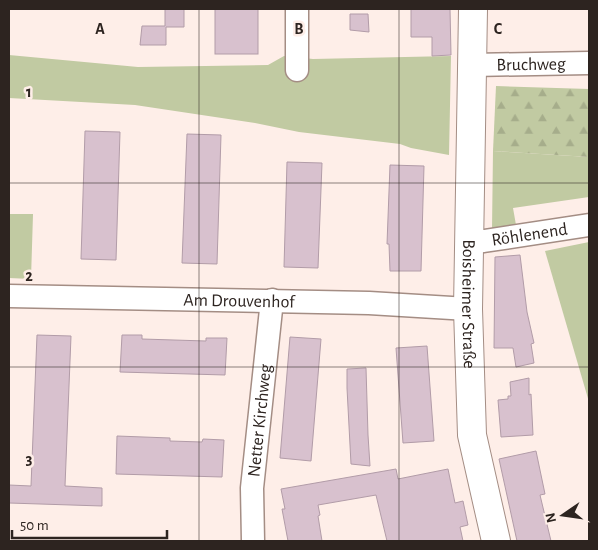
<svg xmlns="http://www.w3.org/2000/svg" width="598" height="550" font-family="'Alegreya Sans',sans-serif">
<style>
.green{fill:#c1caa2}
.forest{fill:url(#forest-firs)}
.building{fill:#d8c1ce;stroke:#b29ca8}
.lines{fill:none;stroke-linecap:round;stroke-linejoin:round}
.street-casing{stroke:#a48d84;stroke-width:25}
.secondary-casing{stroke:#a48d84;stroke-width:30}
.street{stroke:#fff;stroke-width:22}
.secondary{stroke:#fff;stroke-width:28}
.grid{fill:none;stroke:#2d2420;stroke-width:1;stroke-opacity:0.55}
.labels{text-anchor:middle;stroke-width:5;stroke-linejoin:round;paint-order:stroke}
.street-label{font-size:18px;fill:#2d2420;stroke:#feeee8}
.grid-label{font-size:16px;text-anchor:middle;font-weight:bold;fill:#2d2420;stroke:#feeee8;stroke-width:5;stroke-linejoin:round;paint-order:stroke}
</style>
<defs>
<pattern id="forest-firs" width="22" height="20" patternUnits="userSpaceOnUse" patternTransform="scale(1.25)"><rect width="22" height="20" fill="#c1caa2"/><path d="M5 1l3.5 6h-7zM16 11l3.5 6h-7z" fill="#a6ad8b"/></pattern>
</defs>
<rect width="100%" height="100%" fill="#feeee8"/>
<g class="green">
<path d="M9 55 138 67 268 65 284 56 313 59 451 56 449 155 411 148 400 144 299 132 255 123 135 105 9 98Z"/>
<path d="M493 151 589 157V197L513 208 516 225 492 229Z"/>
<path d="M9 214H33L31 279 9 278Z"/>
<path d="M589 242V402L545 251Z"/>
</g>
<path class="forest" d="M496 86 589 89V157L493 151Z"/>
<g class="building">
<path d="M165 9H184V27H166V45H140L142 26H165Z"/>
<rect x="215" y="9" width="43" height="45"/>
<path d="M411 9H450L451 55 432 56V37H411Z"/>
<path d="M350 14H368L369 32 350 30Z"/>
<path d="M85 131 120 132 116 260 81 259Z"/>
<path d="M187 134 221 135 217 264 182 263Z"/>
<path d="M287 162 322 163 318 268 284 267Z"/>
<path d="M390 165 424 166 421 271H390L389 244H387Z"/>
<path d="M520 255 527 312 534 343 531 344 534 363 516 367 513 348H494L495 257Z"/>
<path d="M37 335 71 336 65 486 102 488V506L9 503V485L31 486Z"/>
<path d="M122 335H142V339L206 341V338H227L225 375 120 372Z"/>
<path d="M290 337 321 339 311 461 280 458Z"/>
<path d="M427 346 434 441 403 443 396 348Z"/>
<path d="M366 368 368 435 370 466 351 464 347 388V369Z"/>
<path d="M529 378V395L531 394 533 435 501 437 498 400 508 399V396H511L510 382Z"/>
<path d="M117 436 170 438V441L202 442 203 439 224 440 222 477 116 474Z"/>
<path d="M536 451 545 494 540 495 551 541H517L499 459Z"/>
<path d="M396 469 398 479 448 469 455 503 463 501 468 525 460 527 463 541H387L376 495 318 505 320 515 318 516 322 541H288L282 509H285L281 489Z"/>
</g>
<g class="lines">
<g class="street-casing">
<g id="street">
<path id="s1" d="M472 65 589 63"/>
<path d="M297 70V9"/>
<path id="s2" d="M470 242 484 241 589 225"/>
<path id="s3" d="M9 296 369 303 468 309"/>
<path id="s4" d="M253 541 252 488 272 300"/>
</g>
</g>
<g class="secondary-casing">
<g id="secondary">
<path id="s5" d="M473 9 468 309 472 435 496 541"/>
</g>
</g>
<use href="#street" class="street"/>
<use href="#secondary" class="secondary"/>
</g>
<path class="grid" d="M199 9V541M399 9V541M9 183H589M9 367H589"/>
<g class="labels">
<g class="street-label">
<text dy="6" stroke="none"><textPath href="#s1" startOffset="59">Bruchweg</textPath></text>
<text dy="6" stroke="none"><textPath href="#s2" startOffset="60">Röhlenend</textPath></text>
<text dy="6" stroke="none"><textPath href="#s3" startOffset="230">Am Drouvenhof</textPath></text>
<text dy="6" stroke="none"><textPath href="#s5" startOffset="295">Boisheimer Straße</textPath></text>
<text dy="6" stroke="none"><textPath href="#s4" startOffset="121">Netter Kirchweg</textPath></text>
</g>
</g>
<g class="grid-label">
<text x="100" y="34">A</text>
<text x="299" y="34">B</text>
<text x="498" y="34">C</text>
<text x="29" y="97">1</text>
<text x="29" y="281">2</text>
<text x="29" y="464">3</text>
</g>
<rect width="598" height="550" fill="none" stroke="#2d2420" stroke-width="20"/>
<g transform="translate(563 515) rotate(257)" stroke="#feeee8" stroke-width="4" paint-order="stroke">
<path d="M0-4L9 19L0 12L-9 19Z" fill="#2d2420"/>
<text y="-8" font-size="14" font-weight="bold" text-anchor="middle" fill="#2d2420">N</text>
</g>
<path d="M12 530v8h155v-8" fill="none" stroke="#2d2420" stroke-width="2.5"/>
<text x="20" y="530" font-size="15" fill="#2d2420" stroke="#feeee8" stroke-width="4" paint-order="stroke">50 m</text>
</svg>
